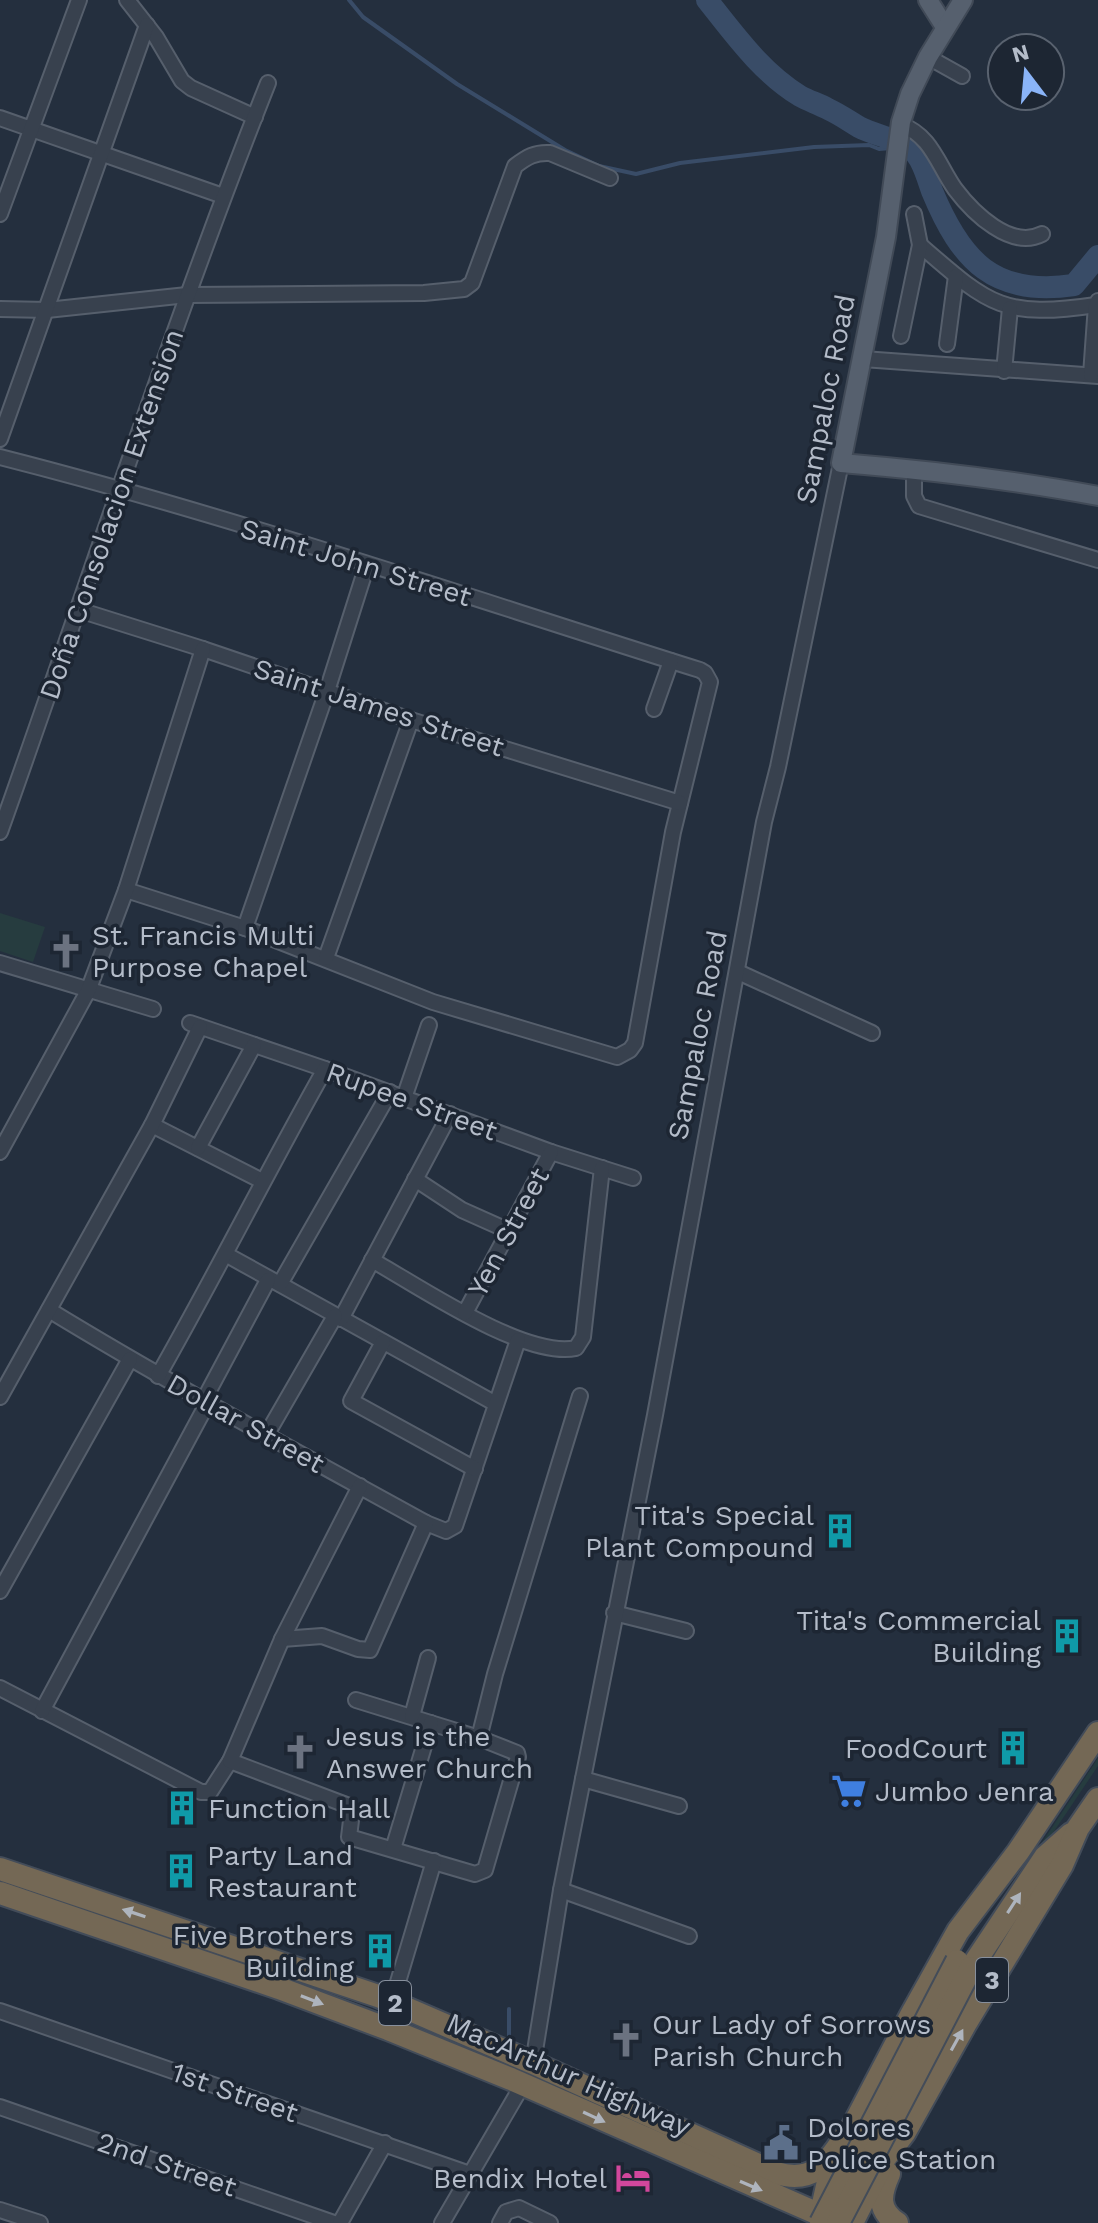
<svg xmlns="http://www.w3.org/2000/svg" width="1098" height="2223" font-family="'Work Sans',sans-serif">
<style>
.green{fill:#263c3f}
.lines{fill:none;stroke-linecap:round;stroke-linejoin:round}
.stream{stroke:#394c67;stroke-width:4}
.river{stroke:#394c67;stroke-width:22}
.minor-casing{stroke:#565f6c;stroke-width:18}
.major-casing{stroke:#414a57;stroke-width:22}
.highway-casing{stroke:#434c59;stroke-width:26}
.minor{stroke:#38414e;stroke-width:14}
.major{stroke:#56606e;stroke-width:18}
.highway{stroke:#746855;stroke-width:22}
.highway-bridge-casing{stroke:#434c59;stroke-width:26;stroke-linecap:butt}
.highway-bridge{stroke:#746855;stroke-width:22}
.oneway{fill:#aeb4bd}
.labels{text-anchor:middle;stroke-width:7;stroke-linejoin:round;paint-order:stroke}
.shield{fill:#1d2633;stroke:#878f9c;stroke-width:2}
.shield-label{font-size:26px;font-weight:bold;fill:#b4bcc9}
.street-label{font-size:28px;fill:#b4bcc9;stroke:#1d2633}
.poi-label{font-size:28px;fill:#b4bcc9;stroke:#1d2633;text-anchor:start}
</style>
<rect width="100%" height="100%" fill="#242f3e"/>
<g class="green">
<path d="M0 913 45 927 33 962 0 951Z"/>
<path d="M1098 1758V1766L1014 1891 1011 1889Z"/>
</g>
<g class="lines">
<g class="stream">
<path d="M349 0 363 17 457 84 565 150 599 166 636 174 680 163 814 147 869 145 879 149 891 148"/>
<path d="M509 2038V2009"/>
</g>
<path class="river" d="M707 0C735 35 761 72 800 96 809 101 819 104 828 109 839 114 849 121 859 127 872 134 902 141 910 148 922 157 927 177 932 191 961 261 994 297 1074 285L1098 256"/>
<g class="minor-casing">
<g id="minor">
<path d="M127 0 156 37 182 81 191 88 255 117"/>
<path d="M928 57 962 76"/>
<path d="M0 118 223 196"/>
<path d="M901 125C931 135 938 165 955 189 973 213 1011 250 1042 234"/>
<path d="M0 214 79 0"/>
<path d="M920 245C988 304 1002 319 1096 305L1098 301"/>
<path d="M0 309 47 310 187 295 424 293 464 289 472 283 515 166C527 157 535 152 550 153L610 178"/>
<path d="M901 336 920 245 914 214"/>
<path d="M947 344 956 276"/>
<path d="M863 359 1098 376"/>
<path d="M1004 371 1010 308"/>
<path d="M1091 375 1096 305"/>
<path d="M0 439 147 25"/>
<path d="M0 457C236 517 467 597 700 670L705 673 710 682 673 832 635 1043 630 1050 617 1057 433 1002 245 928 126 890"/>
<path d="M914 469V496L919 506 1098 560"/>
<path d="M79 610 203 649 411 720 680 803"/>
<path d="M654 709 671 661"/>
<path d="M0 832C89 582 170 330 268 83"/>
<path d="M245 928 327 691 367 565"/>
<path d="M326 958 411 720"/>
<path d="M0 963 153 1009"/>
<path d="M738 972 872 1033"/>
<path d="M190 1023 325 1069 551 1152 633 1178"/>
<path d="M404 1098 429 1025"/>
<path d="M152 1125 262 1181"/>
<path d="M198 1148 254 1045"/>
<path d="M0 1152 88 991 126 890 203 649"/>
<path d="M415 1179 462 1210 509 1231"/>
<path d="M227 1255 496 1404"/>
<path d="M372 1260C418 1286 525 1359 576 1348L583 1337 602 1168"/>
<path d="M280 1284 390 1092"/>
<path d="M49 1310C172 1385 299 1453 426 1523L446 1531 455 1526 518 1340"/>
<path d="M465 1313 551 1152"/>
<path d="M341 1319 450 1114"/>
<path d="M383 1342 351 1401 475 1469"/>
<path d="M158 1376C216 1274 268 1170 325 1069"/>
<path d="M0 1397 152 1125 200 1027"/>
<path d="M267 1434 335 1316"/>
<path d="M0 1591 130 1359"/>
<path d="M614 1613 686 1631"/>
<path d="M282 1639 322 1636 358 1649 370 1650 426 1523"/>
<path d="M0 1688 201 1792H210L230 1761"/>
<path d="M356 1700 479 1738 517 1753 518 1757 485 1870 475 1874 349 1837 352 1812 349 1806 230 1761 282 1639 360 1486"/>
<path d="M42 1711 207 1404 206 1396 268 1280"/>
<path d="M412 1716 428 1658"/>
<path d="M479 1738 495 1674 580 1396"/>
<path d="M583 1779 679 1806"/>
<path d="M393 1849 431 1723"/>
<path d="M561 1890 689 1936"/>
<path d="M392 2002 434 1861"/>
<path d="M0 2011 470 2174"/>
<path d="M533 2063 561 1890 655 1415 764 822 778 767 841 463"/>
<path d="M0 2107 334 2223"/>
<path d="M0 2210 40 2223"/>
<path d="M340 2223 385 2143"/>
<path d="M442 2223 523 2084"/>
<path d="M500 2223 506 2212 519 2208 550 2223"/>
</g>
</g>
<g class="major-casing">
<g id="major">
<path d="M928 0 945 27"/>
<path d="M963 0 928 57 910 94 901 122 886 237 841 463C927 470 1013 480 1098 496"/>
</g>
</g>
<g class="highway-casing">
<g id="highway">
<path d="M0 1869 378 1996 533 2063 776 2173C817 2185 829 2159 850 2130"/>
<path d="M0 1893 279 1988 388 2029 511 2079 839 2223"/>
<path d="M971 1968 1045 1857 1071 1834"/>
<path d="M889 2174C880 2194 877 2210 897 2223"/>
<path d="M829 2218 823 2204 831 2168 911 2015 958 1931 1018 1852 1098 1733"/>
<path d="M852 2223 885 2158 905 2132 966 2023 1062 1865 1078 1828 1098 1799"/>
</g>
</g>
<use href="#minor" class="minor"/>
<use href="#major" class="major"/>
<use href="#highway" class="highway"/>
<g class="highway-bridge-casing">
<g id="highway-bridge">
<path d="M821 2223 957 1961"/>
<path d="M838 2223 971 1968"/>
</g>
</g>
<use href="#highway-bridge" class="highway-bridge"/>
</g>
<defs><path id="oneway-solid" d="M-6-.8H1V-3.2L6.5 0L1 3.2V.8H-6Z" transform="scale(2)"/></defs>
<g class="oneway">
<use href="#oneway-solid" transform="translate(1014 1903) rotate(-57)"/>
<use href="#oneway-solid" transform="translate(134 1913) rotate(-162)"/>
<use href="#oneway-solid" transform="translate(312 2000) rotate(21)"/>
<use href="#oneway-solid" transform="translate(957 2040) rotate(-61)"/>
<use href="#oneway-solid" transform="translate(594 2117) rotate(25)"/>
<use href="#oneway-solid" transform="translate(751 2186) rotate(23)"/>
</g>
<defs>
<g id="church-bare" transform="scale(2.76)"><path d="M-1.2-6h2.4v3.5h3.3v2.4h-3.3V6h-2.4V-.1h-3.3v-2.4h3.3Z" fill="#6b7280" stroke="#1d2633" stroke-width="2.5" paint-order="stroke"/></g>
<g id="building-bare" transform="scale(2.76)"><path d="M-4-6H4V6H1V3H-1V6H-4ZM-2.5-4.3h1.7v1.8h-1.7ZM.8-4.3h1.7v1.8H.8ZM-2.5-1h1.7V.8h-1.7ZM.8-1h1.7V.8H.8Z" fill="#0f9aa8" stroke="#1d2633" stroke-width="2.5" paint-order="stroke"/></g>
<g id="supermarket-bare" transform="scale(2.76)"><path d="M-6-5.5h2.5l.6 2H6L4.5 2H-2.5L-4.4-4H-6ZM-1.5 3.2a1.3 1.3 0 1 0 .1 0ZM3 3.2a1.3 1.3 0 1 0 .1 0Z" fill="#3f7fe0" stroke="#1d2633" stroke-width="2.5" paint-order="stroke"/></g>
<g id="civic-bare" transform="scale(2.76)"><path d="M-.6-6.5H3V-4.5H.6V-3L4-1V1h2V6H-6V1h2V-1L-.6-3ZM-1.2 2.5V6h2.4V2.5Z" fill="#5c6f8a" stroke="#1d2633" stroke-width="2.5" paint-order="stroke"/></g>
<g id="hotel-bare" transform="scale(2.76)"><path d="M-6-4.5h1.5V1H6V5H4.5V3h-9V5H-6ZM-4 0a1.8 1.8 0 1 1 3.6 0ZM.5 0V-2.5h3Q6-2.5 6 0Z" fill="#d1479c" stroke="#1d2633" stroke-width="2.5" paint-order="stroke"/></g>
</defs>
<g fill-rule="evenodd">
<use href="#church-bare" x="66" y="951"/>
<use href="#building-bare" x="840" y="1531"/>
<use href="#building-bare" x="1067" y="1636"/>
<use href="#building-bare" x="1013" y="1748"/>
<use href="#church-bare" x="300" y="1752"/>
<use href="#supermarket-bare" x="849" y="1791"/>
<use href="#building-bare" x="182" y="1808"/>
<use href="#building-bare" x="181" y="1871"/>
<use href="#building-bare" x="380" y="1951"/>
<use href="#church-bare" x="626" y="2040"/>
<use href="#civic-bare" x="781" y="2143"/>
<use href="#hotel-bare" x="633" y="2178"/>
</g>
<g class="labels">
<g class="shield">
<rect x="976" y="1958" width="32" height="44" rx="6"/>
<rect x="379" y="1981" width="32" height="44" rx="6"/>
</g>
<g class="shield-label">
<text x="992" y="1989">3</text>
<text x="395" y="2012">2</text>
</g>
<g class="street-label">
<text transform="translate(825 399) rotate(-79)" y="10">Sampaloc Road</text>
<text transform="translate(111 514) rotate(-71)" y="10">Doña Consolacion Extension</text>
<text transform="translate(356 562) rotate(17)" y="10">Saint John Street</text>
<text transform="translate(379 707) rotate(18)" y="10">Saint James Street</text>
<text transform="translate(697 1035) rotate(-79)" y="10">Sampaloc Road</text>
<text transform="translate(412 1101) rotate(20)" y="10">Rupee Street</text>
<text transform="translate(508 1232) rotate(-62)" y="10">Yen Street</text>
<text transform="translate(246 1423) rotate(29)" y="10">Dollar Street</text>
<text transform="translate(569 2074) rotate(24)" y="10">MacArthur Highway</text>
<text transform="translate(235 2092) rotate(19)" y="10">1st Street</text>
<text transform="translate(167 2164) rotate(19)" y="10">2nd Street</text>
</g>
<g class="poi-label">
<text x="92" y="945">St. Francis Multi<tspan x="92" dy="32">Purpose Chapel</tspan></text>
<text x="814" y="1525" text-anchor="end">Tita's Special<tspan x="814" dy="32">Plant Compound</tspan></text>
<text x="1041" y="1630" text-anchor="end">Tita's Commercial<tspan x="1041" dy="32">Building</tspan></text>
<text x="326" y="1746">Jesus is the<tspan x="326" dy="32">Answer Church</tspan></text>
<text x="987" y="1758" text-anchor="end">FoodCourt</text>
<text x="875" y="1801">Jumbo Jenra</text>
<text x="208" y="1818">Function Hall</text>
<text x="207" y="1865">Party Land<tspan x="207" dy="32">Restaurant</tspan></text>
<text x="354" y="1945" text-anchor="end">Five Brothers<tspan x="354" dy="32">Building</tspan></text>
<text x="652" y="2034">Our Lady of Sorrows<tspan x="652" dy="32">Parish Church</tspan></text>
<text x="807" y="2137">Dolores<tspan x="807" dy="32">Police Station</tspan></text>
<text x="607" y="2188" text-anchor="end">Bendix Hotel</text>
</g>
</g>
<g transform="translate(1026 72) rotate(344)"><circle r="38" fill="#1d2633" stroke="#59626f" stroke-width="2"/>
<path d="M0-6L14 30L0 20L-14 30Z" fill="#8ab4f8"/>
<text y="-12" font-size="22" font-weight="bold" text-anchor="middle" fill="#b4bcc9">N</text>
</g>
</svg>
